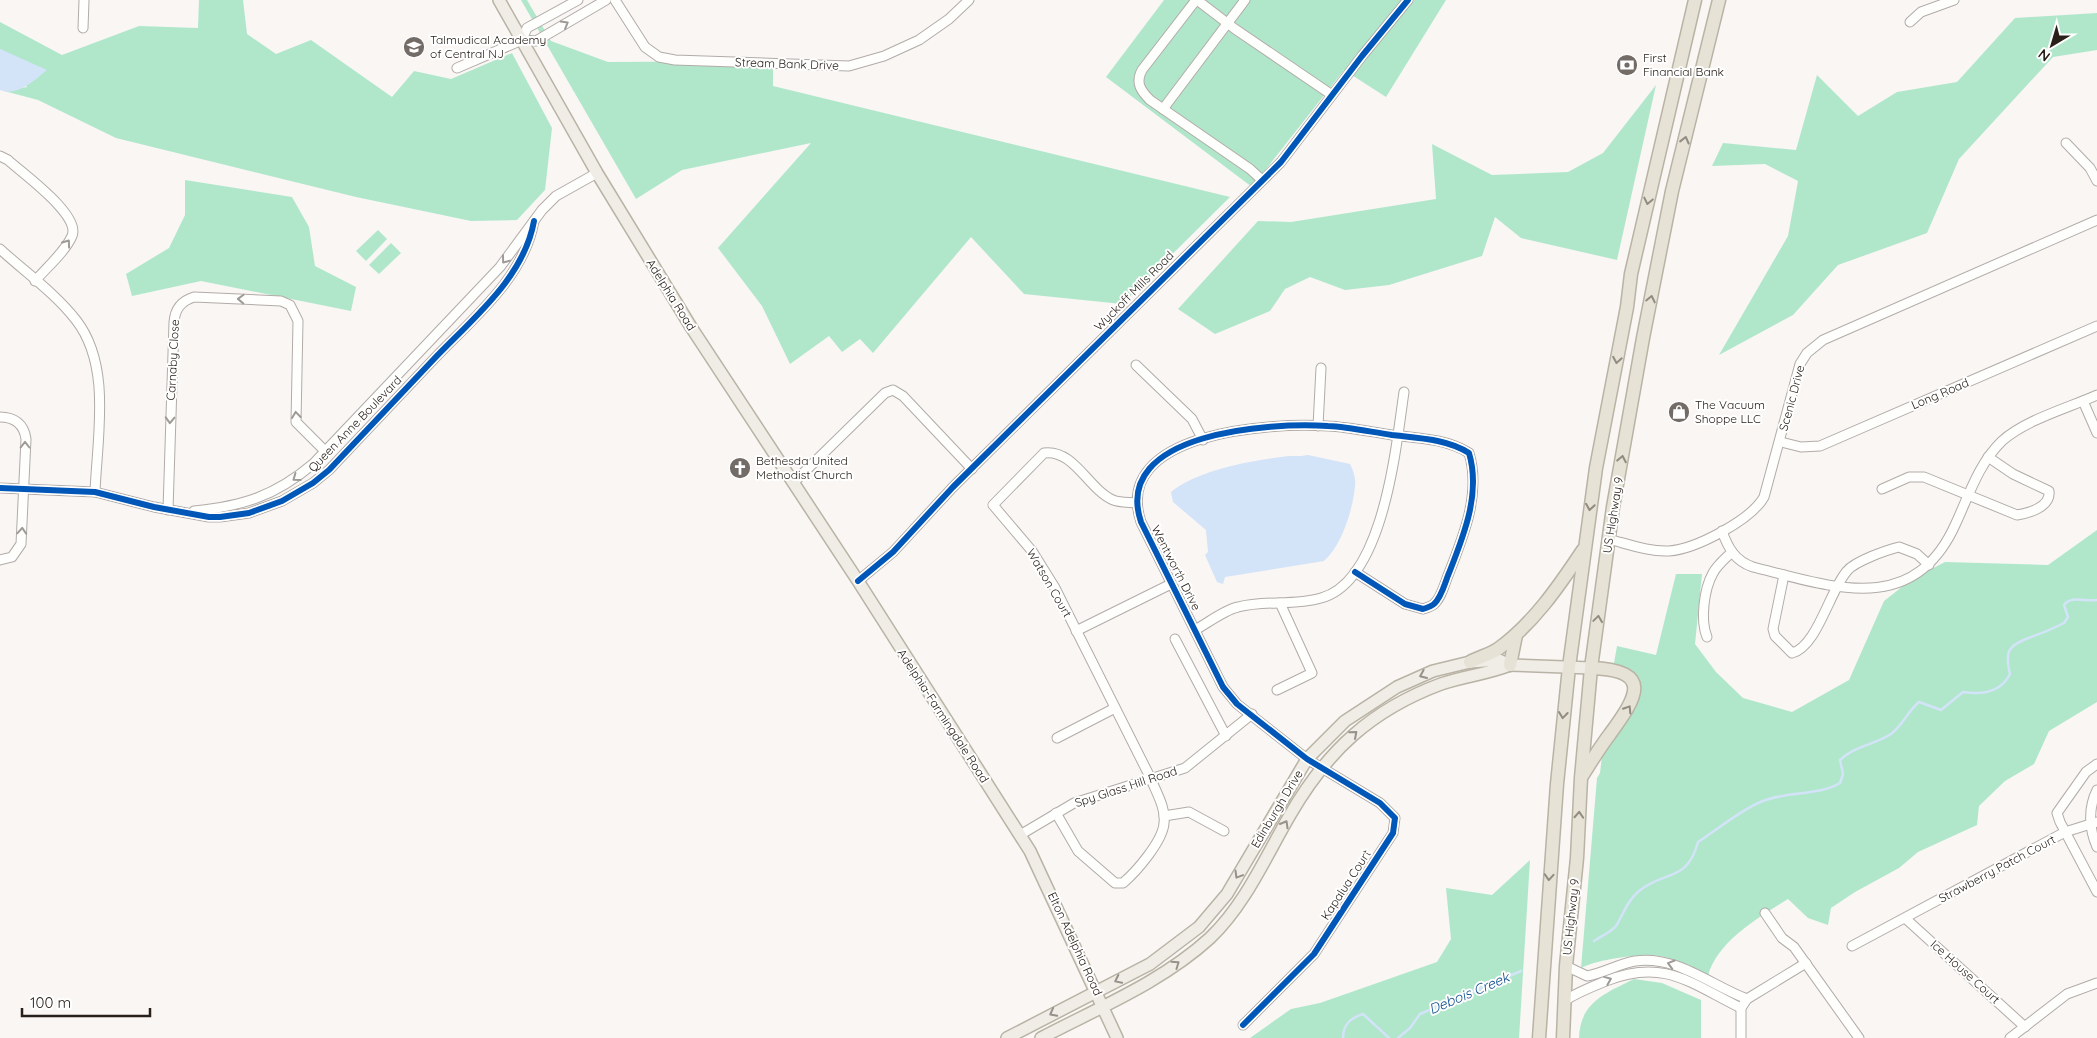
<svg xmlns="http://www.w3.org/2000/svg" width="2097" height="1038" font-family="Quicksand,sans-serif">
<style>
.green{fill:#b0e7cb}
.water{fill:#d3e3f8}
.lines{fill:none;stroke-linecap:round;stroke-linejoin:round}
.stream{stroke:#d3e3f8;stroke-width:2.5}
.minor-casing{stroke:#b2aca8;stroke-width:11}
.major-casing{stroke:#b9b3a5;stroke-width:14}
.highway-casing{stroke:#b9b3a5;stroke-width:15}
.minor{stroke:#fefefd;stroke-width:9}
.major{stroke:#f0ede6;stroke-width:11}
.highway{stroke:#e6e2d5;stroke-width:12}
.cycleway-casing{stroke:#fff;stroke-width:9}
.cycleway{stroke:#0057b8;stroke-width:6}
.oneway{stroke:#9e9a96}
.oneway2{stroke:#918b80}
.oneway3{stroke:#96918a}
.labels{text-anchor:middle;stroke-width:4;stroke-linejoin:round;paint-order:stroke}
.poi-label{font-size:12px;fill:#292019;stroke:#fff;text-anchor:start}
.street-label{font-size:12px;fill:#292019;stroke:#fff}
.water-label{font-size:14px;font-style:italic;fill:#0d4d8f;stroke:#fff}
</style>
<rect width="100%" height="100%" fill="#f9f6f4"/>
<g class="green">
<path d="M199 0H243L247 34 276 54 311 40 392 97 414 71 451 79 512 53 552 128 545 190 517 220 471 221 356 197 116 138 38 100 4 91 27 87 7 53 0 49V22L62 55 139 26 198 28Z"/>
<path d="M521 0H527L551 41 608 62 773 61V86L1230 197 1122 304 1024 294 971 237 873 353 860 339 842 352 829 336 790 364 762 306 718 248 811 143 682 170 636 199Z"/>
<path d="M1164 0H1446L1386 97 1344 70 1252 187 1106 77Z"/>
<path d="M2097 13V50L2053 57 1959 159 1927 233 1838 265 1793 315 1719 355 1788 236 1798 181 1765 164 1712 166 1723 143 1796 150 1817 75 1858 116 1897 92 1957 82 2015 18Z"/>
<path d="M1656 85 1617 260 1521 238 1495 217 1482 256 1389 285 1345 290 1310 277 1285 289 1270 311 1215 334 1178 309 1258 221 1291 222 1436 199 1432 144 1492 175 1568 172 1603 153Z"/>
<path d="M185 180 292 197 309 227 315 266 356 287 351 311 201 281 132 296 126 274 169 248 185 215Z"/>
<path d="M378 230 387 239 366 261 356 251Z"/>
<path d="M391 243 401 253 379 274 369 265Z"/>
<path d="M2097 530V702L2049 731 2034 764 2005 781 1979 806 1977 825 1918 852 1899 868 1855 892 1831 908 1828 925 1808 918 1788 899C1760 917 1717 941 1708 976 1695 969 1680 961 1665 957 1648 952 1598 959 1581 968L1597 778 1600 773 1602 756 1637 705 1638 696 1629 671 1614 663 1617 646 1656 655 1676 574H1702L1695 644 1716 672 1743 698 1792 712 1849 680 1884 601 1912 579 1945 562 2048 565Z"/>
<path d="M1530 860 1519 1038H1250L1291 1009 1320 1003 1437 962 1451 939 1446 888 1492 895Z"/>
<path d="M1634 979 1662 983 1701 1000V1038H1579C1580 1002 1606 993 1634 979Z"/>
</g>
<g class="water">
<path d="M0 49 47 70C35 80 17 97 0 90Z"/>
<path d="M1308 455 1350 464C1353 470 1356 478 1355 486 1353 509 1342 545 1324 561L1225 577 1223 584 1217 582 1205 555 1208 552 1206 530 1173 502 1171 492C1196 471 1248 461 1281 457 1290 455 1299 457 1308 455Z"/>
</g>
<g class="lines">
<g class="stream">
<path d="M1594 941C1600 937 1611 932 1616 926 1624 913 1627 901 1639 891 1664 870 1687 883 1698 842 1717 830 1743 808 1763 801 1787 791 1819 796 1840 783L1843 774 1840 760C1854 746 1874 745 1891 734 1902 726 1908 711 1919 702L1941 710 1963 692C1982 695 2001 692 2010 674 2004 650 2009 645 2031 637 2043 633 2054 628 2064 623L2068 617 2064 605C2071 595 2086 602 2097 600"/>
<path d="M1343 1038C1343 1024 1351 1018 1363 1014L1389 1038"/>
<path d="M1398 1038 1410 1028 1420 1014 1521 971"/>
</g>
<g class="minor-casing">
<g id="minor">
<path d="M615 0 645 47 659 57 675 60 849 66 884 56 919 40 949 19 969 0"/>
<path d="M1196 0 1142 70C1135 83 1141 91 1150 100L1250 169 1262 180"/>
<path d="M1197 0 1235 29 1332 95"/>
<path d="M1910 22 1921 12 1954 0"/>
<path d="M83 28 84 0"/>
<path d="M522 40 527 28 578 0"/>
<path d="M457 68 522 40 536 41 606 0"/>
<path d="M1163 109 1245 0"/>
<path d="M2066 143 2090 168 2097 181"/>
<path d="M0 156 8 160C23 174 81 215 72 236 65 252 47 267 35 281"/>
<path d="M0 249C25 272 55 293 76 320 112 366 97 438 95 492"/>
<path d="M1136 365 1192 419 1203 440"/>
<path d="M2083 401 2097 433"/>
<path d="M0 417C14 417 24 424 26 439L21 544 12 557 0 560"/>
<path d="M1318 426 1321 368"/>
<path d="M1781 442 1801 447 1820 446 2097 326"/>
<path d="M793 483 885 393 893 390 903 396 972 469"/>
<path d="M0 488 95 492 154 507 209 517H220L249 513 282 501 313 483 329 470C364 433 399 396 433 360 472 319 524 278 534 221"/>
<path d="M1882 489 1909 477H1924L2017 515C2029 513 2051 507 2049 491L2013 474 1988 457"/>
<path d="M168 510 174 322C175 309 181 301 194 297L281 301 290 305 298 321 296 422 325 451"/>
<path d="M194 511C243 506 275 496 313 464L500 267 542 210 556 196 597 173"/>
<path d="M1722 531C1728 548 1735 561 1753 567 1833 587 1914 618 1956 523 1969 495 1979 463 2002 441 2025 420 2068 408 2097 395"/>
<path d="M1608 539C1628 544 1649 552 1669 551 1696 549 1751 520 1764 497L1800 364 1807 353 1823 340 2097 220"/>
<path d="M1784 575 1773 629 1775 636 1792 653C1817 647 1830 590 1847 571 1855 561 1887 550 1899 547L1917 554 1929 565"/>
<path d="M858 581 893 552 953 487 1281 162 1362 56 1408 0"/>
<path d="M1195 630C1208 623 1224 610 1238 607 1265 600 1294 606 1321 598 1384 581 1396 446 1404 392"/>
<path d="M1076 631 1171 584"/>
<path d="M1707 637C1700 620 1704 589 1713 573 1718 564 1725 559 1732 552"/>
<path d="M1175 639 1226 736"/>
<path d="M1277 690 1312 673 1280 603"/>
<path d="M1057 738 1115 708"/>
<path d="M2097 764 2086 772 2057 813 2060 822 2097 892"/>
<path d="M2097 790C2088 808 2089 829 2097 847"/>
<path d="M1056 813 1078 851 1115 883H1123C1136 872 1163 841 1164 823 1166 808 1156 792 1151 779L1055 588 1032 551 993 505 1044 453C1074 449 1088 489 1113 500 1120 503 1130 502 1137 503"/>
<path d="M1164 816 1189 812 1224 831"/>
<path d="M1020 835 1074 803 1185 768 1252 714"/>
<path d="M1765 913 1782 938 1794 947 1859 1038"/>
<path d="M1905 918 2025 1027"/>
<path d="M1852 946 2065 832 2097 822"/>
<path d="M1566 966 1587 976C1604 973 1618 964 1635 961 1676 955 1710 985 1747 999"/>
<path d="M1564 1001C1578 992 1591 987 1606 981 1664 958 1690 983 1741 1008"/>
<path d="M1243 1025 1314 954 1393 833 1395 818 1380 803 1307 759 1237 704 1223 687 1141 522C1111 432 1271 422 1328 426 1349 427 1371 432 1392 435 1418 438 1447 439 1469 453 1481 493 1464 535 1449 573 1445 582 1442 597 1434 604 1432 606 1426 608 1423 609L1405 604 1355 572"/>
<path d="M1741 1038V1008L1747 999 1806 963"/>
<path d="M2010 1038 2067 994 2097 983"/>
</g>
</g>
<g class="major-casing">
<g id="major">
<path d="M499 0 597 173 691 327 858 581 1030 851 1117 1038"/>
<path d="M1007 1038 1150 964 1199 927 1227 894 1307 759 1345 721 1397 687 1433 671 1470 662 1499 660 1510 665 1591 668"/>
<path d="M1041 1038C1098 1008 1162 982 1210 938 1245 905 1266 856 1290 815 1327 751 1371 710 1441 684 1464 676 1488 674 1510 665"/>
</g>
</g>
<g class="highway-casing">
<g id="highway">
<path d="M1470 662C1479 657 1489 655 1498 649 1533 624 1559 586 1583 550"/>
<path d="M1510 665 1516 635"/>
<path d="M1582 776C1591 762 1600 747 1610 734 1637 697 1654 670 1591 668"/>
<path d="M1539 1038 1557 784 1569 667 1596 468 1627 307 1631 274 1695 0"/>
<path d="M1563 1038 1566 966 1577 858 1581 778 1591 668 1613 507 1643 338 1672 191 1719 0"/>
</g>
</g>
<use href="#minor" class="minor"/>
<use href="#major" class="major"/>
<use href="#highway" class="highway"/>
<g class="cycleway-casing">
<g id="cycleway">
<path d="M0 488 95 492 154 507 209 517H220L249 513 282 501 313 483 329 470C364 433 399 396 433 360 472 319 524 278 534 221"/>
<path d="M858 581 893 552 953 487 1281 162 1362 56 1408 0"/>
<path d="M1243 1025 1314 954 1393 833 1395 818 1380 803 1307 759 1237 704 1223 687 1141 522C1111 432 1271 422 1328 426 1349 427 1371 432 1392 435 1418 438 1447 439 1469 453 1481 493 1464 535 1449 573 1445 582 1442 597 1434 604 1432 606 1426 608 1423 609L1405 604 1355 572"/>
</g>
</g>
<use href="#cycleway" class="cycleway"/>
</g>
<defs><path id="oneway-chevron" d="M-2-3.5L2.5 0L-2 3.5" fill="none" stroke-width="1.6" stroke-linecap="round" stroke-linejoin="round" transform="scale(1.25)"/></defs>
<g class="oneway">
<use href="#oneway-chevron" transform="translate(565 24) rotate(-30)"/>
<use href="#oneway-chevron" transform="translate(67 243) rotate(-54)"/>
<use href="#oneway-chevron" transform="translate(505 260) rotate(127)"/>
<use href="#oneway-chevron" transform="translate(241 299) rotate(-178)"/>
<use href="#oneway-chevron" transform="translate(296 415) rotate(-97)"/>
<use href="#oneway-chevron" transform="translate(170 420) rotate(92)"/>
<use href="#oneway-chevron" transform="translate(25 445) rotate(-90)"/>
<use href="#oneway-chevron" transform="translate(296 478) rotate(144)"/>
<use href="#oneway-chevron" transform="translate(22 531) rotate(-86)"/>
<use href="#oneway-chevron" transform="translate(1671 964) rotate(-164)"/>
<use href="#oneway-chevron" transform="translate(1608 980) rotate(-22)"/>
</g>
<g class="oneway2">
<use href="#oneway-chevron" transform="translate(1685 140) rotate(-76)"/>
<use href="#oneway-chevron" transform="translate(1648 201) rotate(102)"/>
<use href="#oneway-chevron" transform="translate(1651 299) rotate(-78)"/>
<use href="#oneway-chevron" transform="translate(1617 360) rotate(100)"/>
<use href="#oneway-chevron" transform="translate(1622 459) rotate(-79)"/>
<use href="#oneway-chevron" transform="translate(1590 507) rotate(99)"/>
<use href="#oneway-chevron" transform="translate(1598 619) rotate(-82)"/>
<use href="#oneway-chevron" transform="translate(1628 709) rotate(-57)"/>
<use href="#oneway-chevron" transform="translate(1563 715) rotate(97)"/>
<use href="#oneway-chevron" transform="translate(1579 815) rotate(-87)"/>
<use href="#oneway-chevron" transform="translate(1549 877) rotate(94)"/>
</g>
<g class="oneway3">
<use href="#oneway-chevron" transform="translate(1423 675) rotate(157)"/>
<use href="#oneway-chevron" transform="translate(1354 734) rotate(-41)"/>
<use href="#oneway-chevron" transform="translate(1285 824) rotate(-60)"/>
<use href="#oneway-chevron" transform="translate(1238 875) rotate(121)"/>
<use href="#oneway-chevron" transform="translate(1176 964) rotate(-35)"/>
<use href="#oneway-chevron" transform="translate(1118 980) rotate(154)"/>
<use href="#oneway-chevron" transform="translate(1053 1013) rotate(152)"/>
</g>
<defs>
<g id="school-disc" transform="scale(1.125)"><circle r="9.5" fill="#726b66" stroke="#fff"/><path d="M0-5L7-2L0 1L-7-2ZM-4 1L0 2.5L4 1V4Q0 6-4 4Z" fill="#fff"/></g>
<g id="bank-disc" transform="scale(1.125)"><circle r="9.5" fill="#726b66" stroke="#fff"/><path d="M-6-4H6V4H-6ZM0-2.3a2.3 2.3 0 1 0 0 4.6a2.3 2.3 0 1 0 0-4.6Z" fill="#fff"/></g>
<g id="shop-disc" transform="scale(1.125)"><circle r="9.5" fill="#726b66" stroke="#fff"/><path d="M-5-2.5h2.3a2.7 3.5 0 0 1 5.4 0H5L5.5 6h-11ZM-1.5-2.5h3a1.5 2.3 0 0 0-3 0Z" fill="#fff"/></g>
<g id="church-disc" transform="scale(1.125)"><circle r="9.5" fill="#726b66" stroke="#fff"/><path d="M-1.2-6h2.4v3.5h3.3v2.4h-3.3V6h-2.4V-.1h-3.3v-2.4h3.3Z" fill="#fff"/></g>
</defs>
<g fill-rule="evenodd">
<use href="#school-disc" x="414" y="47"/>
<use href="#bank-disc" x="1627" y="65"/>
<use href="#shop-disc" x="1679" y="412"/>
<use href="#church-disc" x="740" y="468"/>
</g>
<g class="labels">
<g class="poi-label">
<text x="430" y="44">Talmudical Academy<tspan x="430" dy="14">of Central NJ</tspan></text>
<text x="1643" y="62">First<tspan x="1643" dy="14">Financial Bank</tspan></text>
<text x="1695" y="409">The Vacuum<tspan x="1695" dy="14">Shoppe LLC</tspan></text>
<text x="756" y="465">Bethesda United<tspan x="756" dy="14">Methodist Church</tspan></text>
</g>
<g class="street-label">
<text transform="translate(787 64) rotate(2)" y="4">Stream Bank Drive</text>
<text transform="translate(1134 291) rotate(-45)" y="4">Wyckoff Mills Road</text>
<text transform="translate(671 295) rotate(58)" y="4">Adelphia Road</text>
<text transform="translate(173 360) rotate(-87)" y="4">Carnaby Close</text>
<text transform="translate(1940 394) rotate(-23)" y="4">Long Road</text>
<text transform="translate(1792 398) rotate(-75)" y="4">Scenic Drive</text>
<text transform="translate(355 424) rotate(-46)" y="4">Queen Anne Boulevard</text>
<text transform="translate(1613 515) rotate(-81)" y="4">US Highway 9</text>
<text transform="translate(1176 568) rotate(63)" y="4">Wentworth Drive</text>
<text transform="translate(1049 583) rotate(60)" y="4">Watson Court</text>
<text transform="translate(943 716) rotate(57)" y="4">Adelphia-Farmingdale Road</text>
<text transform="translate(1126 787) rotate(-18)" y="4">Spy Glass Hill Road</text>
<text transform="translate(1277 809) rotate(-59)" y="4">Edinburgh Drive</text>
<text transform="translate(1997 869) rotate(-28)" y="4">Strawberry Patch Court</text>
<text transform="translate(1346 885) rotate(-57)" y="4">Kapalua Court</text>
<text transform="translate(1571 917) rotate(-84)" y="4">US Highway 9</text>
<text transform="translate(1075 944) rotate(65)" y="4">Elton Adelphia Road</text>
<text transform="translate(1965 972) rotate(42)" y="4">Ice House Court</text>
</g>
<g class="water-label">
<text transform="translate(1469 993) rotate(-23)" y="5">Debois Creek</text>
</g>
</g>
<g transform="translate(2052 45) rotate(218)" stroke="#ffffff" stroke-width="4" paint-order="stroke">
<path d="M0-4L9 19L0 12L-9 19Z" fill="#292019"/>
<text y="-8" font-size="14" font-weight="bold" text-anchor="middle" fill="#292019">N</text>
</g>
<path d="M22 1008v8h128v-8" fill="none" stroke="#292019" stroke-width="2.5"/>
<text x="30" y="1008" font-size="15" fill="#292019" stroke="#ffffff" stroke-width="4" paint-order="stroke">100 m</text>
</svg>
